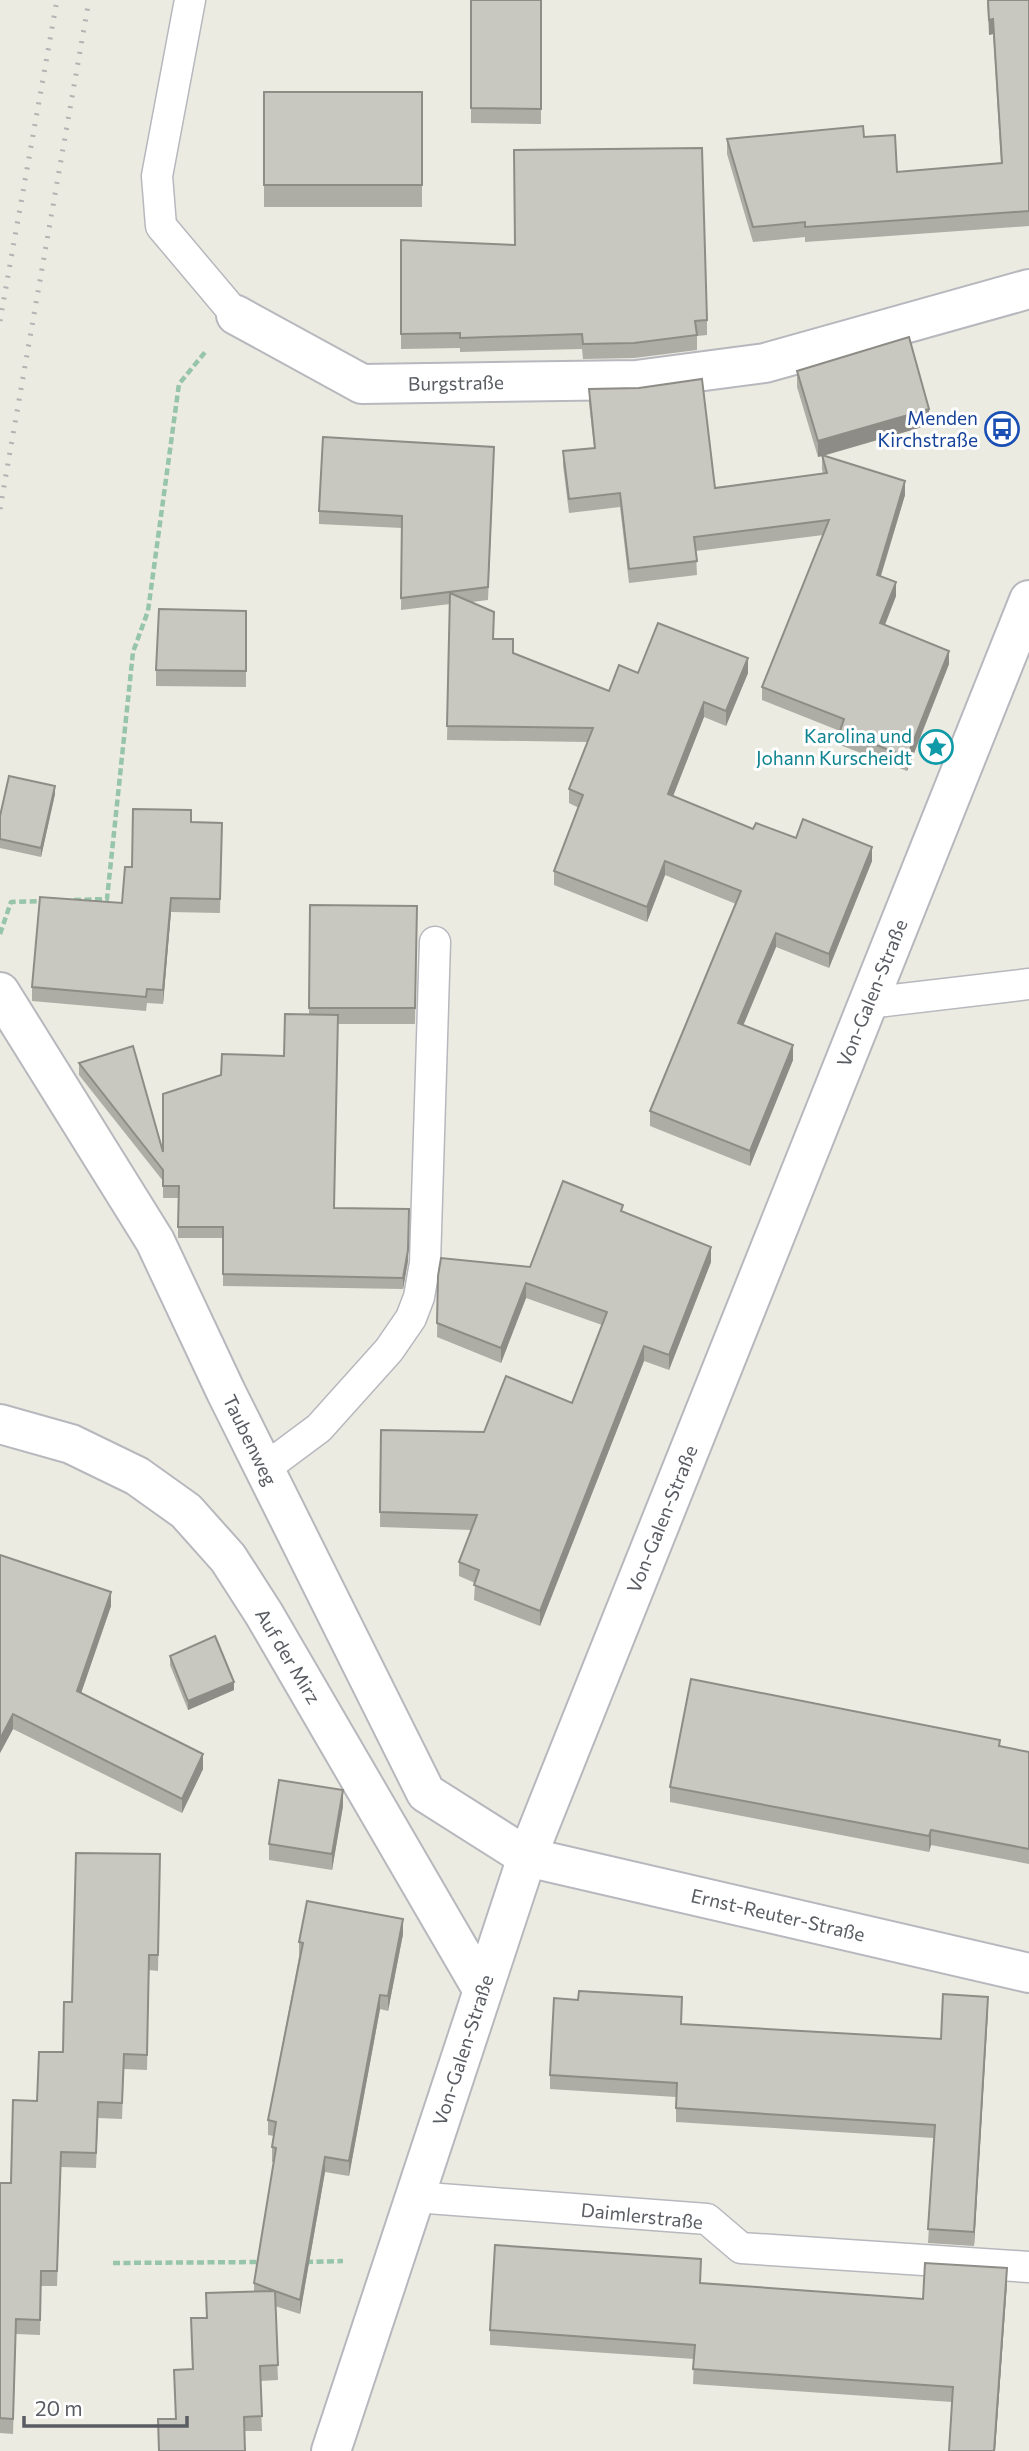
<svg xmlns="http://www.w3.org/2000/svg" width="1029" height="2451" font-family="Commissioner,sans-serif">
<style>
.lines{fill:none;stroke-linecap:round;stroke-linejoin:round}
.service-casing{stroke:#b6b8be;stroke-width:33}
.minor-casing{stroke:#b6b8be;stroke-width:42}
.path{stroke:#96c5a9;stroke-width:4.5;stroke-dasharray:7 3.5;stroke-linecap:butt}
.service{stroke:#fff;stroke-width:30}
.minor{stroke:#fff;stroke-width:38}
.rail{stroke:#b2b3b3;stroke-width:5;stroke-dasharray:2 9;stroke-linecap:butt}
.wall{fill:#adaca5}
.shaded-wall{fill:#8d8c86}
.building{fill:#c9c8c0;stroke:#8d8c86;stroke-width:2}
.labels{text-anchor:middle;stroke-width:6;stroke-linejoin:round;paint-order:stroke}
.street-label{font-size:19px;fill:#595c62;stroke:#fff}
.transit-label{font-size:19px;fill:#164399;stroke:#fff;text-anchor:end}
.culture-label{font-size:19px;fill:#0d838f;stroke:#fff;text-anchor:end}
</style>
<rect width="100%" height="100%" fill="#ecebe1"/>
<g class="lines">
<g class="service-casing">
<g id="service">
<path d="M190 0 157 176 161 226 236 315"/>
<path d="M868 1003 1029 984"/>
<path d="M264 1469 319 1428 389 1350 411 1318 419 1297 425 1263 435 942"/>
<path d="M414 2197 707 2219 741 2248 1029 2267"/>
</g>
</g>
<g class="minor-casing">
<g id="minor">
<path d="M236 315 362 384 636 380 765 363 1029 289"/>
<path d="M0 992 155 1241 226 1392 426 1793 527 1857 1029 1973"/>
<path d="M0 1424 71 1444 137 1476 186 1511 228 1558 264 1614 482 1989"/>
<path d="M331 2451 527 1857 1029 600"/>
</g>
</g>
<g class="path">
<path d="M74 900 107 899 133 652 148 611 179 384 206 351"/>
<path d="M0 934 11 902 45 901"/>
<path d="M306 2262 343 2261"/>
<path d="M113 2263 263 2262"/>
</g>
<use href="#service" class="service"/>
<use href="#minor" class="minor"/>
<g class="rail">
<path d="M0 321 57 0"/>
<path d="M0 509 89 0"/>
</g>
</g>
<g class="wall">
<path d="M471 0H541V124L471 123Z"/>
<path d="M987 0H1029V226L805 242V237L753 242 727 154V139L864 137 897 172 1001 163 993 34 989 35Z"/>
<rect x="264" y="92" width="158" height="115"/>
<path d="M401 240 707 320V335L697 336V350L634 358 583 359 582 349 460 352V348L401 349Z"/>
<path d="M797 371 929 425 823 456 905 495 881 576 896 596 885 625 949 664 907 771 840 745V731L762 700V687L823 535 696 551 697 575 629 583 620 507 569 513 563 465V451L594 448 589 403V389L715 488 823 474 822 469V456L818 457 797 387Z"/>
<path d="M494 459 488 600 472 602 494 639 513 653 609 691 638 673H748L726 726 704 717 673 796 753 829 796 838 872 861 829 968 776 947 743 1025 793 1060 750 1166 650 1126V1111L736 904 665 875 647 922 554 885V871L579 808 569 803V789L587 742 447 740 450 604 401 610 402 528 319 524V511Z"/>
<path d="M246 611V687L156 686V670Z"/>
<path d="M55 794 41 857 0 848V816Z"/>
<path d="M191 822 222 823 220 913 171 912 163 1004 147 1003 146 1011 32 1001V987L122 903 132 867Z"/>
<path d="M310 905 417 906 415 1024H338L334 1208 408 1261 403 1289 223 1286V1238H178V1198H163V1181L79 1075V1063L163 1152 284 1056 309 1014Z"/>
<path d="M623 1212 711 1262 669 1370 644 1361 540 1626 474 1600 475 1583 459 1576V1562L472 1530 380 1527 381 1430 484 1432 572 1403 602 1325 526 1298 501 1363 437 1337 438 1276 530 1267Z"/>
<path d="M0 1555 111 1606 81 1693 203 1769 182 1813 13 1729 0 1753Z"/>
<path d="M170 1656 234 1690 188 1710 170 1665Z"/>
<path d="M1000 1746 1029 1752V1864L931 1845 929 1852 670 1802V1787Z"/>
<path d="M343 1806 332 1870 269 1860V1844Z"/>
<path d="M160 1854 158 1971 149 1970 147 2070 124 2069 122 2119 98 2118 96 2168 61 2167 57 2286H41L40 2335 16 2334 13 2434 0 2433V2183H11L37 2101 63 2052 72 2002Z"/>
<path d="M403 1934 388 2011 380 2009 349 2176 325 2172 300 2314 275 2306 278 2380 260 2381 262 2431H245L175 2419 192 2369 191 2318H206L254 2291V2283L274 2162H272V2147L274 2136 268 2135V2120L299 1957V1942Z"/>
<path d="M578 2000 682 2024 941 2039 988 2010 974 2246 928 2243 934 2138 676 2122V2097L550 2089V2075Z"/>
<path d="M701 2274V2283L923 2299 1007 2283 995 2451H949L952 2402 693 2384 694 2359 490 2345V2330Z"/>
</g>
<g class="shaded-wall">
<path d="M993 19V34L989 35V20Z"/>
<path d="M929 409V425L818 457V441Z"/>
<path d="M905 481V495L877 588V575Z"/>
<path d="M896 582V596L880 637V623Z"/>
<path d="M949 651V664L907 771V757Z"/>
<path d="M748 658V673L726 726V711Z"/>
<path d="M704 702V717L668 809V794Z"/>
<path d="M55 786V794L41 857V848Z"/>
<path d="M872 847V861L829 968V954Z"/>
<path d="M665 861V875L647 922V907Z"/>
<path d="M171 898V912L163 1004V990Z"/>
<path d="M776 933V947L738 1038V1023Z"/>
<path d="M793 1045V1060L750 1166V1151Z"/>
<path d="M409 1220 408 1261 403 1289V1278Z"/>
<path d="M711 1247V1262L669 1370V1355Z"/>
<path d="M526 1283V1298L501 1363V1348Z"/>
<path d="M644 1346V1361L540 1626V1611Z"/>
<path d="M111 1592V1606L77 1705V1691Z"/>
<path d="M234 1682V1690L188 1710V1701Z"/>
<path d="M13 1714V1729L0 1753V1739Z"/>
<path d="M203 1754V1769L182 1813V1799Z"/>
<path d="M343 1790V1806L332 1870V1854Z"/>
<path d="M931 1830V1845L929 1852V1836Z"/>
<path d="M403 1919V1934L388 2011V1996Z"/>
<path d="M380 1995V2009L349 2176V2161Z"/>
<path d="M988 1997V2010L974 2246V2232Z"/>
<path d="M325 2157V2172L300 2314V2300Z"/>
<path d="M1007 2268V2283L995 2451H994Z"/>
</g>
<g class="building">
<path d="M471 0H541V109L471 108Z"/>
<path d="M988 0H1029V211L805 227V222L753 227 727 139 863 126 864 137 895 135 897 172 1002 163 993 19 989 20Z"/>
<rect x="264" y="92" width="158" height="93"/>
<path d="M702 148 707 320 695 321 697 335 634 343 583 344 582 334 460 338V333L401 334V240L515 245 514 150Z"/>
<path d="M909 337 929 409 818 441 797 371Z"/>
<path d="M702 379 715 488 827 473 822 455 905 481 877 575 896 582 880 623 949 651 907 757 840 731 844 719 762 687 829 520 694 537 697 561 629 569 620 493 569 499 563 451 595 448 589 389 639 388Z"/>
<path d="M323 437 494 447 488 587 401 598 402 516 319 511Z"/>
<path d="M450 593 494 612 493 639H513V653L609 691 619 665 638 673 658 623 748 658 726 711 704 702 668 794 753 829 756 823 796 838 803 819 872 847 829 954 776 933 738 1023 793 1045 750 1151 650 1111 741 891 665 861 647 907 554 871 583 795 569 789 593 728 447 726Z"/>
<path d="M159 609 246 611V671L156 670Z"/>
<path d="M9 776 55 786 41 848 0 839V816Z"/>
<path d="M133 809 191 810V822L222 823 220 899 171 898 163 990 147 989 146 997 32 987 40 897 122 903 125 867H132Z"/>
<path d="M310 905 417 906 415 1008H309Z"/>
<path d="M285 1014 338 1015 334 1208 409 1209 408 1250 403 1278 223 1274V1227H178L179 1186H163V1170L79 1063 133 1046 163 1152V1094L221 1075 222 1054 284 1056Z"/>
<path d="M563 1181 623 1205 621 1211 711 1247 669 1355 644 1346 540 1611 474 1585 479 1570 459 1562 477 1515 380 1512 381 1430 484 1432 506 1376 572 1403 607 1312 526 1283 501 1348 437 1323 438 1276 441 1258 530 1267Z"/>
<path d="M0 1555 111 1592 77 1691 203 1754 182 1799 13 1714 0 1739Z"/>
<path d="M215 1636 234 1682 188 1701 170 1656Z"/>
<path d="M691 1679 1000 1740 999 1746 1029 1752V1849L931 1830 929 1836 670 1787Z"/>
<path d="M279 1780 343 1790 332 1854 269 1844Z"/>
<path d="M76 1853 160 1854 158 1955H149L147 2055 124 2054 122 2103 98 2102 96 2153 61 2152 57 2271H41L40 2320 16 2319 13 2419 0 2418V2183H11L13 2100 37 2101 39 2052H63L64 2002H72Z"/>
<path d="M307 1901 403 1919 388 1996 380 1995 349 2161 325 2157 300 2300 275 2291 278 2365 260 2366 262 2416 244 2417 245 2451H159L158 2419H176L174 2370 193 2369 191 2318H207L206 2293 275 2291 254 2283 276 2148 272 2147 276 2122 268 2120 303 1943 299 1942Z"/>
<path d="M579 1991 682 1997 681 2024 941 2039 943 1994 988 1997 974 2232 928 2229 935 2125 676 2108 677 2083 550 2075 554 1998 578 2000Z"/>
<path d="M495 2245 701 2259 700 2283 923 2299 925 2263 1007 2268 994 2451H949L953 2387 693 2369 695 2345 490 2330Z"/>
</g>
<defs>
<g id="bus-ring" transform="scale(1.75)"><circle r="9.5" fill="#fff" stroke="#1a4fb4" stroke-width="1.5"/><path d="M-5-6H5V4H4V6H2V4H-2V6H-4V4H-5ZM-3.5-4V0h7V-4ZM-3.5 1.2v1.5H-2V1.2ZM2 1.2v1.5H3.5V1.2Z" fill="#1a4fb4"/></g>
<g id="sight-ring" transform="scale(1.75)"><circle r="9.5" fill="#fff" stroke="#0f9aa8" stroke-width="1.5"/><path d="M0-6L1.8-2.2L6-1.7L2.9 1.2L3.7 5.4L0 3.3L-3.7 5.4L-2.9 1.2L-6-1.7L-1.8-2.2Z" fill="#0f9aa8"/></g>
</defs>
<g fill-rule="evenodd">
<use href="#bus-ring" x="1002" y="429"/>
<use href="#sight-ring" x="936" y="747"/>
</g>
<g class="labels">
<g class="street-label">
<text transform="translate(456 383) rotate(-1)" y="7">Burgstraße</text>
<text transform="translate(872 993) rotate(-68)" y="7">Von-Galen-Straße</text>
<text transform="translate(250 1440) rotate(64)" y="7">Taubenweg</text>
<text transform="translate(662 1519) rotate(-68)" y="7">Von-Galen-Straße</text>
<text transform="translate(288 1656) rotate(59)" y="7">Auf der Mirz</text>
<text transform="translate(778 1915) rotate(13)" y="7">Ernst-Reuter-Straße</text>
<text transform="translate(463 2050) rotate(-72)" y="7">Von-Galen-Straße</text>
<text transform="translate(642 2216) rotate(6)" y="7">Daimlerstraße</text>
</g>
<g class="transit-label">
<text x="978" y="425">Menden<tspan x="978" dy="22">Kirchstraße</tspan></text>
</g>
<g class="culture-label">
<text x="912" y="743">Karolina und<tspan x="912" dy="22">Johann Kurscheidt</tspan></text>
</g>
</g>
<path d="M24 2416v10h163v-10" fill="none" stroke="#595c62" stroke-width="3.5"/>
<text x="35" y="2416" font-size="21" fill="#595c62" stroke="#ffffff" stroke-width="5" paint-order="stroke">20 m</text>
</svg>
